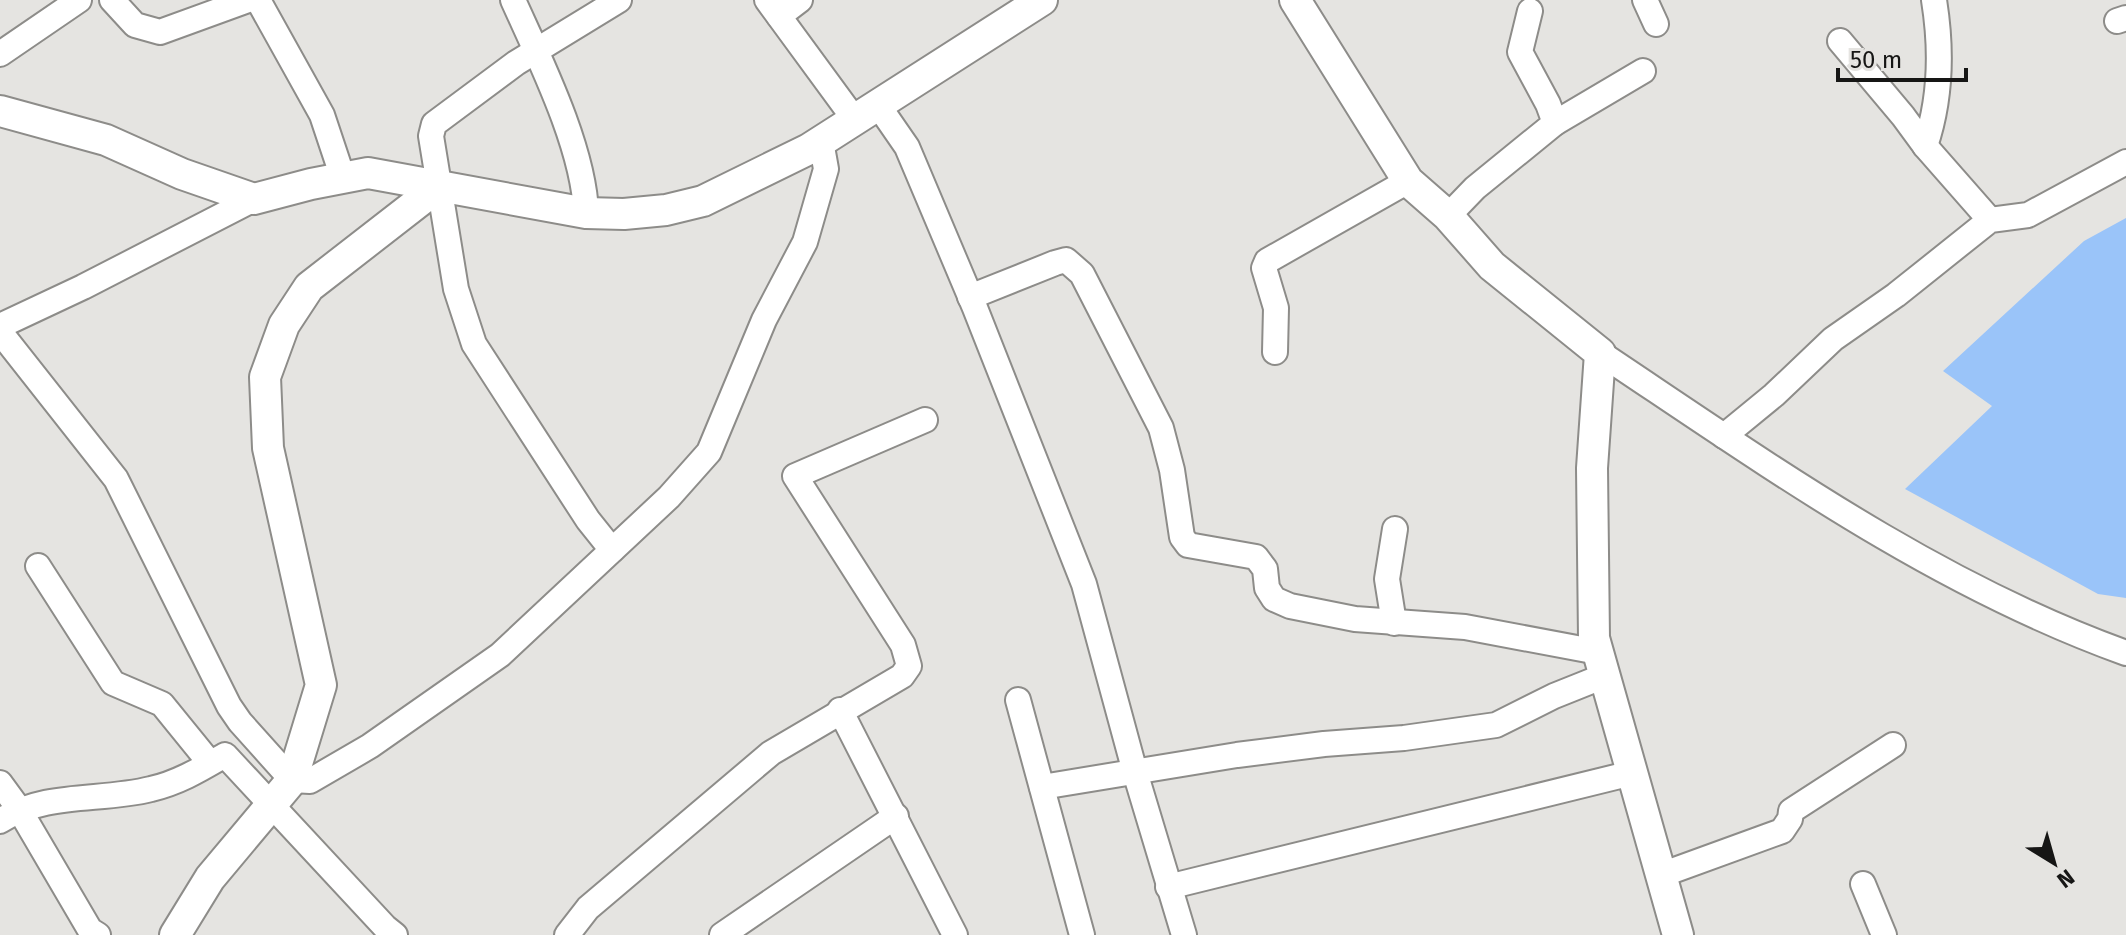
<svg xmlns="http://www.w3.org/2000/svg" width="2126" height="935" font-family="'Fira Sans',sans-serif">
<style>
.water{fill:#9ac4f9}
.lines{fill:none;stroke-linecap:round;stroke-linejoin:round}
.minor-casing{stroke:#8d8c89;stroke-width:28}
.major-casing{stroke:#8d8c89;stroke-width:34}
.minor{stroke:#fff;stroke-width:24}
.major{stroke:#fff;stroke-width:30}
</style>
<rect width="100%" height="100%" fill="#e5e4e1"/>
<path class="water" d="M2126 218V598L2098 594 1905 489 1992 406 1943 371 2084 241Z"/>
<g class="lines">
<g class="minor-casing">
<g id="minor">
<path d="M112 0 135 25 160 32 248 0"/>
<path d="M258 0 322 115 343 178"/>
<path d="M513 0C540 60 584 148 586 213"/>
<path d="M767 0 855 120"/>
<path d="M1645 0 1656 24"/>
<path d="M779 16 800 0"/>
<path d="M2117 21 2126 18"/>
<path d="M1840 41 1903 116 1925 146 1990 220"/>
<path d="M0 54 79 0"/>
<path d="M878 105 907 147 975 308 1084 584 1135 772 1184 935"/>
<path d="M1555 123 1643 71"/>
<path d="M1925 146C1941 99 1942 50 1934 0"/>
<path d="M1448 216 1475 188 1555 123 1548 104 1520 52 1530 11"/>
<path d="M970 297 1055 263 1066 260 1082 274 1161 428 1172 470 1182 537 1188 545 1256 557 1265 569 1267 588 1274 599 1290 606 1355 619 1465 627 1598 652"/>
<path d="M0 326 83 287 254 199"/>
<path d="M0 332 116 479 229 706 240 722 292 780 310 781 370 746 500 655 669 497 709 452 764 320 805 242 826 169 821 141"/>
<path d="M1275 352 1276 308 1264 268 1267 261 1408 181"/>
<path d="M1600 353C1768 465 1934 584 2126 653"/>
<path d="M1724 436 1774 395 1833 339 1896 295 1990 220 2028 215 2126 162"/>
<path d="M612 550 588 520 474 344 456 289 431 136 434 124 516 63 619 0"/>
<path d="M38 566 113 683 162 704 210 763"/>
<path d="M1394 623 1387 579 1395 529"/>
<path d="M1018 700 1082 935"/>
<path d="M840 710 955 935"/>
<path d="M0 783 19 809 90 930 98 935"/>
<path d="M1042 787 1237 755 1324 744 1404 738 1496 725 1554 696 1604 676"/>
<path d="M0 821C47 791 100 802 151 789 178 783 201 769 225 755L385 927 395 935"/>
<path d="M1661 875 1782 831 1790 819 1791 811 1893 745"/>
<path d="M1863 884 1884 935"/>
<path d="M1168 887 1632 773"/>
<path d="M567 935 588 908 771 753 902 676 909 666 903 645 795 476 925 420"/>
<path d="M722 935 896 816"/>
</g>
</g>
<g class="major-casing">
<g id="major">
<path d="M1295 0 1408 181 1448 216 1492 266 1600 353 1592 468 1594 638 1678 935"/>
<path d="M0 111 106 140 182 174 254 199 311 184 368 173 586 213 624 214 666 210 703 201 809 149 1042 0"/>
<path d="M175 935 210 878 292 780 321 685 268 448 265 377 284 325 309 287 439 186"/>
</g>
</g>
<use href="#minor" class="minor"/>
<use href="#major" class="major"/>
</g>
<g transform="translate(2054 863) rotate(143)" stroke="#e5e4e1" stroke-width="6" paint-order="stroke">
<path d="M0-6L14 30L0 20L-14 30Z" fill="#161615"/>
<text y="-12" font-size="22" font-weight="bold" text-anchor="middle" fill="#161615">N</text>
</g>
<path d="M1838 68v12h128v-12" fill="none" stroke="#161615" stroke-width="4"/>
<text x="1850" y="68" font-size="24" fill="#161615" stroke="#e5e4e1" stroke-width="6" paint-order="stroke">50 m</text>
</svg>
